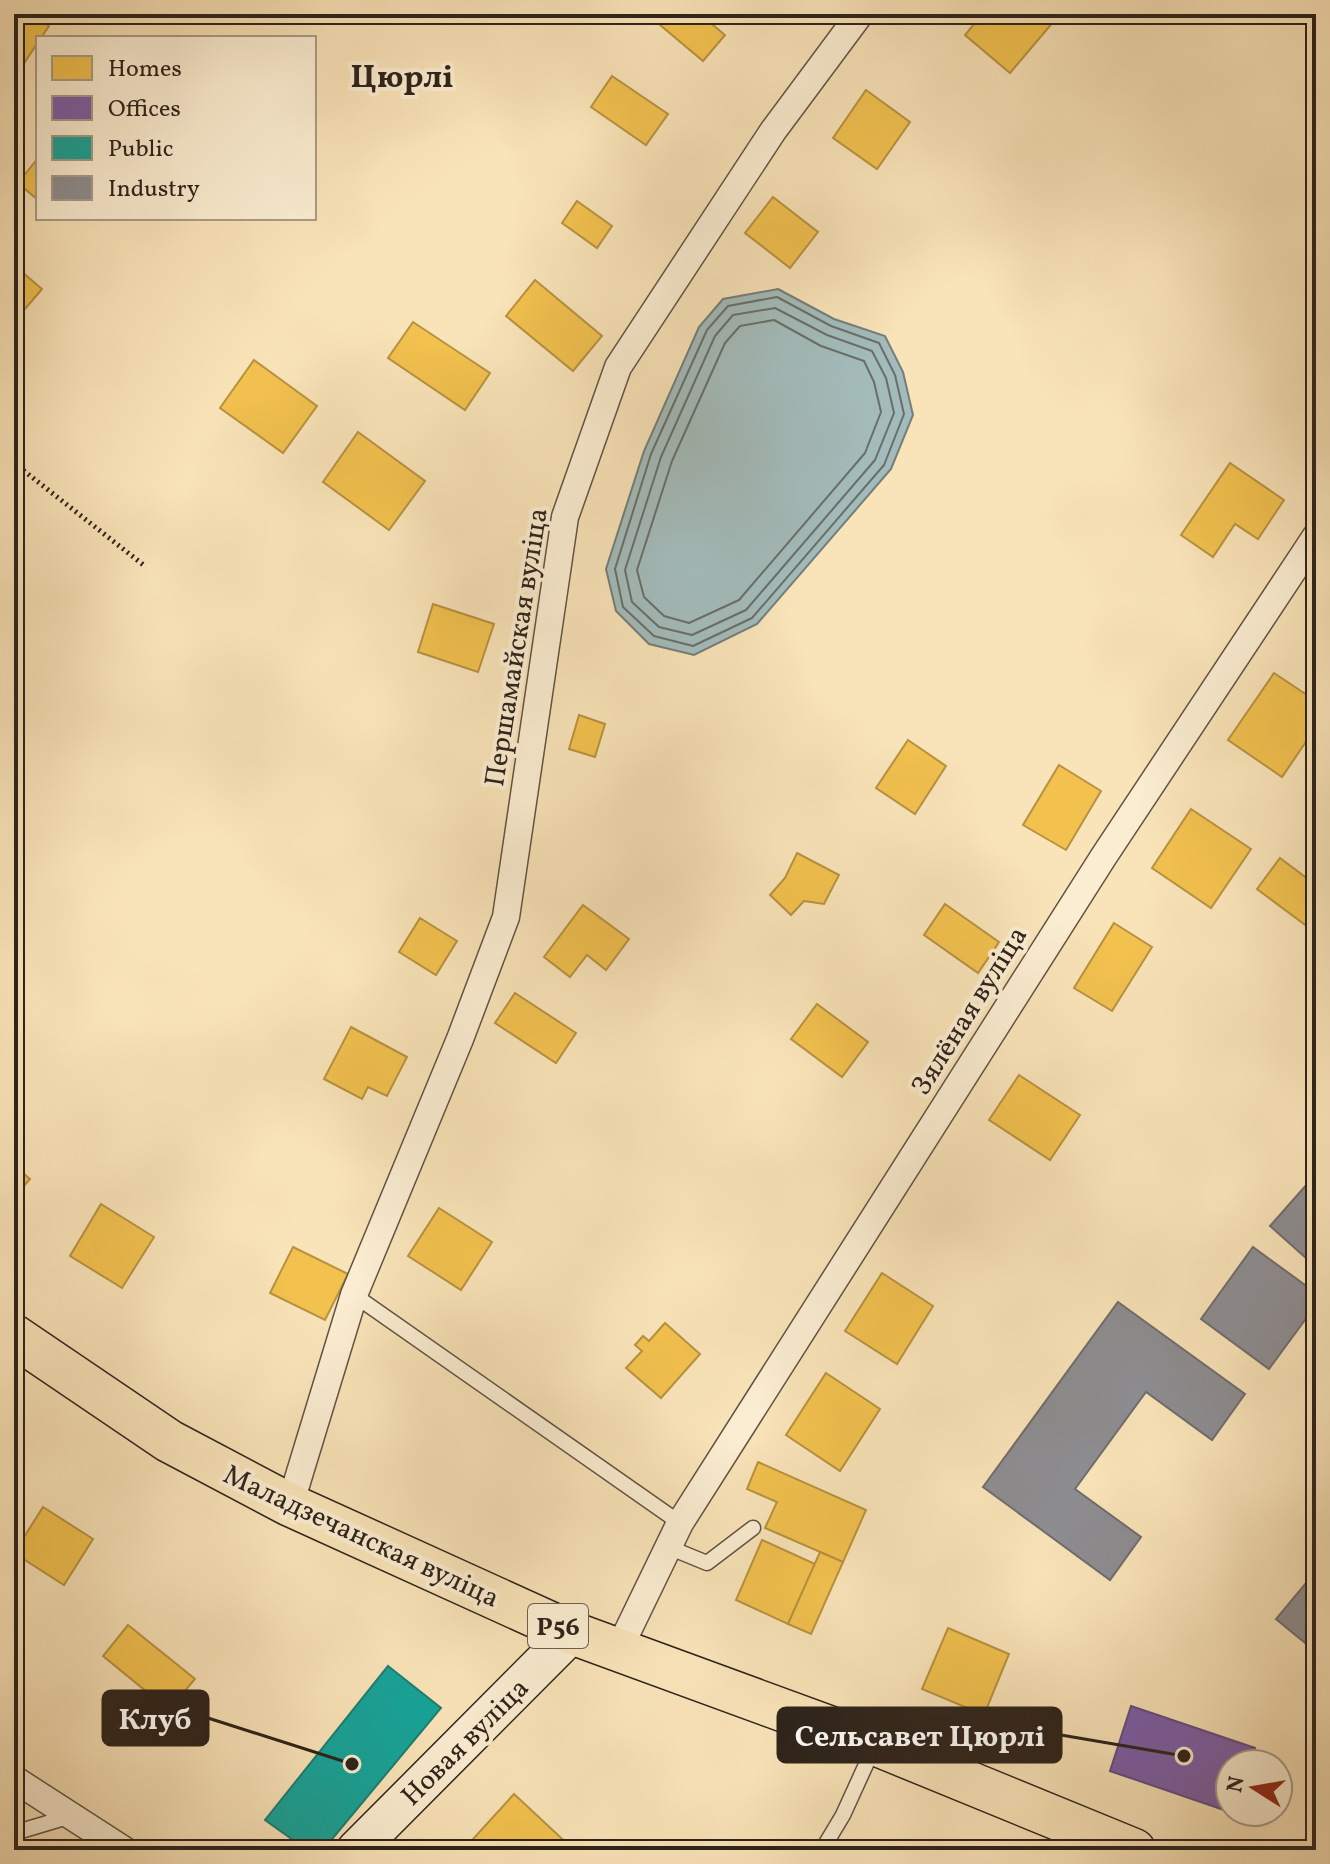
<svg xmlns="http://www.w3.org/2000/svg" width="1330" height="1864" font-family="Vollkorn,serif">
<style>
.water{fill:#a3bbba;stroke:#747e7a;stroke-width:2}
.homes{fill:#f2c14e;stroke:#b7923f;stroke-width:2}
.offices{fill:#7b5ea7;stroke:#644c7d;stroke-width:2}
.public{fill:#17a398;stroke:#1e7d72;stroke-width:2}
.industry{fill:#8d8d92;stroke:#706d6e;stroke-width:2}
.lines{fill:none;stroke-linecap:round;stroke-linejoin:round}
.shore{stroke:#686f6a;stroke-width:2}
.lane-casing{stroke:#605342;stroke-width:17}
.street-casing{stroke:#605342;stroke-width:29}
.secondary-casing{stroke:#2d231b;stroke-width:41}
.primary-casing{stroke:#2d231b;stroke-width:45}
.path{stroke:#2d231b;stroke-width:5;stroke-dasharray:2 4;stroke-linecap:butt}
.lane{stroke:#fbedd1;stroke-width:14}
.street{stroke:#fbedd1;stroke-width:26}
.secondary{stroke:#fbedd1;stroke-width:38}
.primary{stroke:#f9e3b8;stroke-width:42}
.labels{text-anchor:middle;stroke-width:8;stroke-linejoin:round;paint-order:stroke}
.shield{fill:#fbedd1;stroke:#6b6052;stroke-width:2}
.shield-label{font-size:26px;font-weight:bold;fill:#2d231b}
.street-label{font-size:28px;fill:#2d231b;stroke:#fbedd1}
.quarter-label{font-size:32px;font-weight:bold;fill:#2d231b;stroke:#fbedd1}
.leader{fill:none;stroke:#2d231b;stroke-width:3}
.callout-dot{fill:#2d231b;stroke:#fbedd1;stroke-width:3}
.callout{fill:#2d231b;stroke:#2d231b;stroke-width:3}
.callout-label{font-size:30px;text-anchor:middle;font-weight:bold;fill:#fff}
</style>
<rect width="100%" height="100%" fill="#f9e3b8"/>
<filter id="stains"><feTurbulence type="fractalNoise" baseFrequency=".0025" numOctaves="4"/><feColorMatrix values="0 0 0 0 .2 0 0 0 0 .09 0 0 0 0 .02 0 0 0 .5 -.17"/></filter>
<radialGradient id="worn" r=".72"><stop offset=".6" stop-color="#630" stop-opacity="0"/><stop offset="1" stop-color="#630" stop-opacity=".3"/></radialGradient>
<path class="water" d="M778 289 834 319 885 336 903 372 913 415 891 469 757 624 694 655 649 644 616 611 606 569 644 451 699 327 723 299Z"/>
<g class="homes">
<path d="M14 14H32L49 26 41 38H38V42L21 68 14 63Z"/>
<path d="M647 14H700L725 35 703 61Z"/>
<path d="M982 14H1060L1010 73 965 35Z"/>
<path d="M612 76 668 114 646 145 591 107Z"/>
<path d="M866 90 910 122 877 169 833 138Z"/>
<path d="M38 158V200L18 183Z"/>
<path d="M773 197 818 232 790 268 745 233Z"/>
<path d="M577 201 612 226 597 248 562 223Z"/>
<path d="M14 265 42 289 14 322Z"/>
<path d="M535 280 602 336 573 371 506 316Z"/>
<path d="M413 322 490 373 465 410 388 358Z"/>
<path d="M254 360 317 406 283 453 220 408Z"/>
<path d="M358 432 425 481 389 530 323 482Z"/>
<path d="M1230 463 1284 500 1258 539 1235 524 1213 557 1181 535Z"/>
<path d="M433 604 494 624 478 672 418 652Z"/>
<path d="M1274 673 1316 701V727L1282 777 1228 740Z"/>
<path d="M579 715 605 724 595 757 569 749Z"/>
<path d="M908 740 946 766 915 814 876 788Z"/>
<path d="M1059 765 1101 791 1066 850 1023 825Z"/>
<path d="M1191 809 1251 849 1211 908 1152 868Z"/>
<path d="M797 853 839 875 824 904 804 901 791 915 770 895 785 878Z"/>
<path d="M1280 858 1316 885V933L1257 889Z"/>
<path d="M945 904 999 942 978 973 924 935Z"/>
<path d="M583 905 629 939 606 970 587 955 570 977 544 957Z"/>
<path d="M420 918 457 941 436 975 399 952Z"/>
<path d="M1114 923 1152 947 1112 1011 1074 988Z"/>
<path d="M515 993 576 1033 556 1063 495 1023Z"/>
<path d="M817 1004 868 1042 842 1077 791 1039Z"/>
<path d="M351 1027 407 1057 387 1096 368 1087 362 1099 324 1079Z"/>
<path d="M1019 1075 1080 1115 1050 1160 989 1120Z"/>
<path d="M14 1165 30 1179 14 1197Z"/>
<path d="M101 1204 154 1237 122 1288 70 1256Z"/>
<path d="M439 1208 492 1242 461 1290 408 1256Z"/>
<path d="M293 1247 348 1274 325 1320 270 1293Z"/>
<path d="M882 1273 933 1306 897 1364 845 1331Z"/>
<path d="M665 1323 700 1354 661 1398 626 1368 642 1351 635 1345 643 1336 649 1341Z"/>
<path d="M826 1373 880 1409 840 1471 786 1435Z"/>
<path d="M758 1462 866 1510 843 1562 765 1528 777 1502 747 1489Z"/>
<path d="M43 1507 93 1539 64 1585 14 1553Z"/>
<path d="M762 1540 815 1564 788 1624 736 1600Z"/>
<path d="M820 1552 843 1562 811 1634 788 1624Z"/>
<path d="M128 1625 195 1679 169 1710 103 1656Z"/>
<path d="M948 1628 1009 1654 984 1715 922 1689Z"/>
<path d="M514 1794 572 1848 569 1850H463Z"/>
</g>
<path class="offices" d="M1131 1706 1255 1748 1250 1764H1230V1812L1110 1771Z"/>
<path class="public" d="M388 1666 441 1708 323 1850H307L265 1820Z"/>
<g class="industry">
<path d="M1316 1174V1267L1270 1226Z"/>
<path d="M1253 1247 1316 1293V1305L1269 1369 1201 1319Z"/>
<path d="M1118 1302 1245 1394 1212 1440 1146 1392 1075 1489 1141 1537 1110 1580 983 1487Z"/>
<path d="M1316 1571V1652L1276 1619Z"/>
</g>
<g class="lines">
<g class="shore">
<path d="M777 297 831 326 879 343 895 375 904 414 884 465 752 618 693 646 654 636 623 607 615 569 651 454 707 330 728 306Z"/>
<path d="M775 308 827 335 872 351 886 378 894 413 875 460 746 610 692 635 659 627 632 602 625 570 661 457 715 336 733 315Z"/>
<path d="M774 320 821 346 864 361 874 382 881 412 865 453 739 600 689 623 664 616 644 597 637 570 672 461 725 343 740 326Z"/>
</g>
<g class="lane-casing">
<g id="lane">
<path d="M354 1295 680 1523"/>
<path d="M668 1547 707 1563 753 1528"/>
<path d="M14 1833 71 1816"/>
<path d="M822 1850 843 1815 874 1747"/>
</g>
</g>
<g class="street-casing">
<g id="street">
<path d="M290 1505 354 1295 460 1039 506 917 565 517 618 367 773 131 860 14"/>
<path d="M619 1649 680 1523 1104 856 1316 536"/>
<path d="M14 1779 124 1850"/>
</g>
</g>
<g class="secondary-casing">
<path id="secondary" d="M356 1850 572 1633"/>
</g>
<g class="primary-casing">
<path id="primary" d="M14 1336 169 1441 290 1505 572 1633 875 1744 1134 1850"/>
</g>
<path class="path" d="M14 463 146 567"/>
<use href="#lane" class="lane"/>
<use href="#street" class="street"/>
<use href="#secondary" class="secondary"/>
<use href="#primary" class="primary"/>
</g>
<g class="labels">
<rect class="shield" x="528" y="1604" width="60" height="44" rx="6"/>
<g class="shield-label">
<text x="558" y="1635">Р56</text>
</g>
<g class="street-label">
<text transform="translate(515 647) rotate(-81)" y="10">Першамайская вуліца</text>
<text transform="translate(968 1010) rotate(-58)" y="10">Зялёная вуліца</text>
<text transform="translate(362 1535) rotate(25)" y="10">Маладзечанская вуліца</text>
<text transform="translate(464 1741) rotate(-45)" y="10">Новая вуліца</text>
</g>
<g class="quarter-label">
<text x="402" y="87">Цюрлі</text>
</g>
</g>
<path class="leader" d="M352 1764L208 1718M1184 1756L1061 1735"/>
<g class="callout-dot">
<circle cx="352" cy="1764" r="8"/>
<circle cx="1184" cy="1756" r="8"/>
</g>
<g class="callout">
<rect x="103" y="1691" width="105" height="54" rx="8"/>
<rect x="778" y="1708" width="283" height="54" rx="8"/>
</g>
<g class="callout-label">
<text x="155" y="1729">Клуб</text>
<text x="920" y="1746">Сельсавет Цюрлі</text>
</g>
<rect width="1330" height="1864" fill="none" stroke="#f9e3b8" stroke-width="48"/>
<rect x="16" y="16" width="1298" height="1832" fill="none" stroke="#2d231b" stroke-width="4"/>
<rect x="24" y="24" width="1282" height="1816" fill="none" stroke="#2d231b" stroke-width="2"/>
<rect x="36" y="36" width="280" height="184" fill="#fbedd1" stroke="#a99c88" stroke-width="2"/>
<rect x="52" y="56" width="40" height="24" fill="#f2c14e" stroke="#a99c88" stroke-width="2"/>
<text x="108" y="76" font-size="24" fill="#2d231b">Homes</text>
<rect x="52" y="96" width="40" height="24" fill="#7b5ea7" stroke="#a99c88" stroke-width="2"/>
<text x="108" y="116" font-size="24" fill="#2d231b">Offices</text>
<rect x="52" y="136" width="40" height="24" fill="#17a398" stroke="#a99c88" stroke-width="2"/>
<text x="108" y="156" font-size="24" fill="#2d231b">Public</text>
<rect x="52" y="176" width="40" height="24" fill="#8d8d92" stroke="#a99c88" stroke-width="2"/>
<text x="108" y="196" font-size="24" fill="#2d231b">Industry</text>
<g transform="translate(1254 1788) rotate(281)"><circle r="38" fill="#fbedd1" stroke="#a99c88" stroke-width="2"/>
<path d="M0-6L14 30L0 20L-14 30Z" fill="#8f2418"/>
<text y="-12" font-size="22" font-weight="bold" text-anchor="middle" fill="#2d231b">N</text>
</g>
<rect width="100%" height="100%" filter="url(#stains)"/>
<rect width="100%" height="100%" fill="url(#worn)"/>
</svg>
